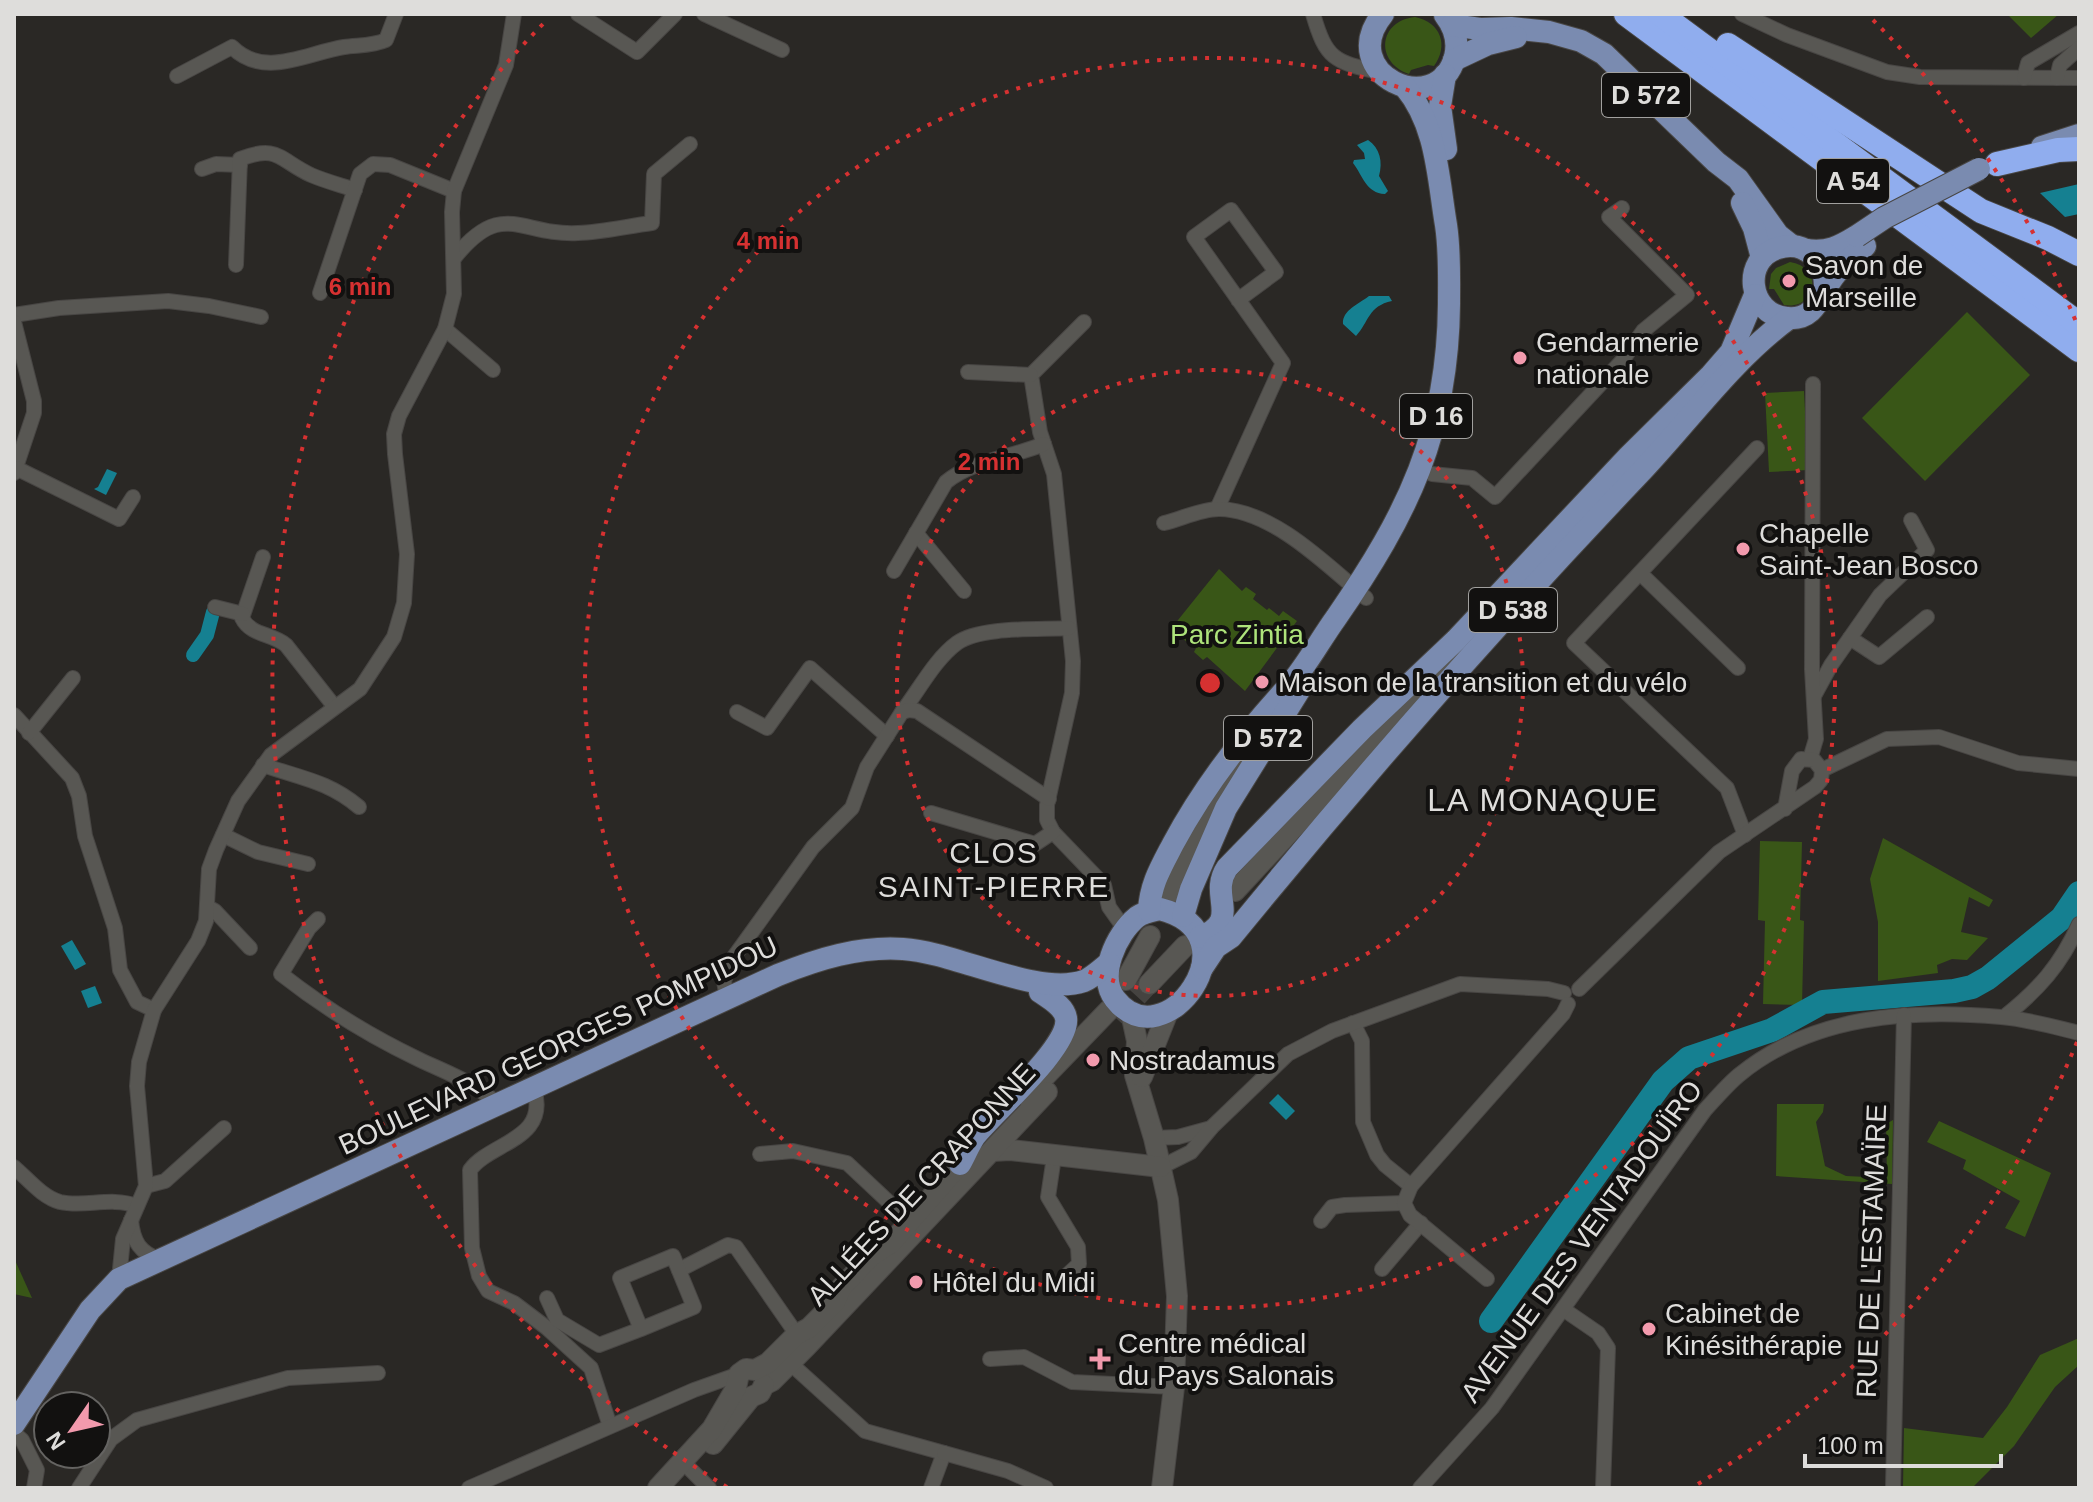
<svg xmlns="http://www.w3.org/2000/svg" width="2093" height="1502" font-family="Helvetica,sans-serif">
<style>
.green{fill:#395617}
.water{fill:#158091}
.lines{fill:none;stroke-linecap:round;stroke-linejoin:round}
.canal{stroke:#158091;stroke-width:14}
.river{stroke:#158091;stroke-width:24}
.secondary-tunnel{stroke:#454340;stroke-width:20;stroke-dasharray:20 10;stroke-linecap:butt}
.street-casing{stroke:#484644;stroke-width:16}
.secondary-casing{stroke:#484644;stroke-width:22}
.primary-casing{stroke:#484644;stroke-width:24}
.highway-casing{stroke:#484644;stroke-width:26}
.street{stroke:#585753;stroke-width:14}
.secondary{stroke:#585753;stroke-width:20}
.primary{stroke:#7a8bb0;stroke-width:22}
.highway{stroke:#90adee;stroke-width:24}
.primary-bridge-casing{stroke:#484644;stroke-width:24;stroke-linecap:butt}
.primary-bridge{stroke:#7a8bb0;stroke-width:22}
.ring{fill:none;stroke:#d63131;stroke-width:4;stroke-dasharray:4 8}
.poi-dot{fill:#f29aad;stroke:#121110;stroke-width:3}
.labels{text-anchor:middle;stroke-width:8;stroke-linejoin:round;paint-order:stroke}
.shield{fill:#121110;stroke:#a1a09e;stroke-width:2}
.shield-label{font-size:26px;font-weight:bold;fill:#dedddb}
.poi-label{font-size:28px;fill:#dedddb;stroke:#121110;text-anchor:start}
.park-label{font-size:28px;fill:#aee37b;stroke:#121110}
.street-label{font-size:28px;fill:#dedddb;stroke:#121110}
.neighbourhood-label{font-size:30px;letter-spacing:2px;fill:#dedddb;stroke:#121110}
.quarter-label{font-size:32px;letter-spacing:2px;fill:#dedddb;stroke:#121110}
.centre{fill:#d63131;stroke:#121110;stroke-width:4}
.ring-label{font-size:24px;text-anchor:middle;font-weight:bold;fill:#d63131;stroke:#121110;stroke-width:8;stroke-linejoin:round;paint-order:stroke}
</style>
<rect width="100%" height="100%" fill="#2a2825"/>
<g class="green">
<path d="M2007 14H2059L2031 38Z"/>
<path d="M1415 17C1441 22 1449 46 1434 66L1428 65 1411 70 1409 74C1375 62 1378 21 1415 17Z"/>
<path d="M1790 262C1824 267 1817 310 1784 305L1774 289H1769L1771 274 1776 268Z"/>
<path d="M1967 312 2030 375 1925 481 1862 418Z"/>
<path d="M1804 391 1808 470 1769 472 1765 393Z"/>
<path d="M1219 569 1242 591 1246 587 1256 594 1253 599 1267 610 1269 608 1279 616 1283 611 1297 621 1245 691 1207 657 1203 660 1194 652 1196 648 1170 630Z"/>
<path d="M1883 838 1993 900 1989 907 1969 897 1961 932 1988 938 1967 960 1952 959 1937 965 1938 973 1878 981V922L1870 879Z"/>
<path d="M1760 841 1802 842 1800 920 1804 921 1802 1005 1763 1004 1765 921 1758 920Z"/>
<path d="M1777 1104H1824L1823 1112 1816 1122 1825 1166 1846 1176 1887 1178 1886 1124 1893 1120 1892 1184 1776 1176Z"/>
<path d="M1939 1121 2051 1173 2025 1237 2005 1228 2020 1201 1963 1169 1966 1160 1927 1142Z"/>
<path d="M14 1258 32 1298 14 1294Z"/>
<path d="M2079 1338V1365L2055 1387 2014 1446 1972 1488H1903L1904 1428 1983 1438 2007 1407 2040 1355Z"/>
</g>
<g class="water">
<path d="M1368 140C1380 148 1383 162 1379 176L1388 191 1385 194C1366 193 1363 176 1353 163L1354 160 1365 159 1364 153 1357 145Z"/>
<path d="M2079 184V214L2065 217 2040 193Z"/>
<path d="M1369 296H1389L1392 301C1368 306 1369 322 1356 336L1343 324C1342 310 1359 304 1369 296Z"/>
<path d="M107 469 117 473 106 495 94 489 98 487Z"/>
<path d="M72 940 86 964 75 970 61 946Z"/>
<path d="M95 986 102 1003 88 1008 81 991Z"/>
<path d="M1278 1094 1295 1111 1286 1120 1269 1103Z"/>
</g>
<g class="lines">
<path class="canal" d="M193 655 207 635 213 612"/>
<path class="river" d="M1491 1321 1663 1081 1689 1058 1772 1030 1823 1002 1954 991 1972 987 1988 978 2062 918 2079 893"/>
<path class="secondary-tunnel" d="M1117 1019 1149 984"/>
<g class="street-casing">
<g id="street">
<path d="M578 14 637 52 675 14"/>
<path d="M704 14 782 50"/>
<path d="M1313 14C1326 59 1334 62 1379 72"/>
<path d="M1742 14 1787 35 1887 72 1920 77 2079 78"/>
<path d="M177 76 232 47C264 79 306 53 344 47 358 45 373 46 386 40L396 14"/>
<path d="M2024 78 2028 63 2079 33"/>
<path d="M2057 78 2060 65 2079 48"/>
<path d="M202 169 216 164 240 165"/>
<path d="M455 257C503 198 520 236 578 233 603 232 628 226 652 223L654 174 690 144"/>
<path d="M236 265 240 159C278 144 279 160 311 175 325 181 340 185 355 190"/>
<path d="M320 293 360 174 373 164 390 165 454 191"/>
<path d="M14 315 59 308 168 301 209 306 261 317"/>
<path d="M14 322 34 401V413L14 473"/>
<path d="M1084 322 1031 375 1040 432 1054 474 1073 661 1072 693 1047 805V820L1053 832 1104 885 1109 907 1126 931"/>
<path d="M445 329 493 370"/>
<path d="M968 372 1031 375"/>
<path d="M16 468 119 519 133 497"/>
<path d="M1432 474 1472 478 1495 497 1622 361 1643 331 1687 295 1609 217 1622 208"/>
<path d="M1217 509 1283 363 1194 237 1231 210 1276 272 1238 300"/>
<path d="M1164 523C1181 519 1201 509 1219 509 1273 510 1327 565 1366 598"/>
<path d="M916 533 964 591"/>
<path d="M263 557 242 618C251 636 272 633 286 645L334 706"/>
<path d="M894 571 946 482C971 461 1012 457 1044 444"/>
<path d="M1640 573 1738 668"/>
<path d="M215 607 243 614"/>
<path d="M1850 638 1879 657 1927 617"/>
<path d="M1814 696 1831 665 1880 595 1927 550 1911 520"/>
<path d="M737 712 767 728 810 668 887 736"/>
<path d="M902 712C919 690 935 659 957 643 980 626 1041 630 1069 628"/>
<path d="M14 715 72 778 79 796 85 836 115 928 120 970 137 1002 154 1010"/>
<path d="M29 733 73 678"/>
<path d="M1810 759 1816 739 1812 669 1813 384"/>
<path d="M263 765C300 778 328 781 359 807"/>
<path d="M1822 770 1887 739 1939 737 2018 763 2079 769"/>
<path d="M931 813 1035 844 1053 832"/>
<path d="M223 835 258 852 308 864"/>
<path d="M1745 835 1727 788 1574 643 1757 448"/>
<path d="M208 907 215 911 250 948"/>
<path d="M318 919 309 928 281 974C323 1007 370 1036 418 1059 447 1073 475 1082 498 1105"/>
<path d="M1579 989 1719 852 1815 787 1821 780 1822 770 1814 760 1801 759 1792 771 1785 809"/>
<path d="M727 999 724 981 731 961 813 847 852 808 867 767 902 712 909 710 917 711 1049 799"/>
<path d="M2004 1017C2038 990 2061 965 2079 924"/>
<path d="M1353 1023 1362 1041 1363 1122 1377 1155 1385 1165 1411 1186"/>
<path d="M534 1089C550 1140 490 1142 470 1170L472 1248 479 1276 488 1291 514 1303 547 1328 591 1368 610 1426"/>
<path d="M1154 1138 1178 1137 1211 1128"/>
<path d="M760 1154 793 1151 847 1163 910 1222"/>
<path d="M1054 1157 1048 1197 1078 1247 1079 1264 1065 1277"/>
<path d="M14 1167C28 1179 42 1197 60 1202 85 1208 110 1196 137 1206"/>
<path d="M1161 1167 1191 1152 1212 1127 1288 1054 1332 1031 1460 984 1548 989 1564 993"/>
<path d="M146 1186 165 1181 224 1128"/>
<path d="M131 1220C133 1242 140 1253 161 1260"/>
<path d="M1321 1221 1332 1207 1345 1205 1404 1203"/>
<path d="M1382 1269 1421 1223"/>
<path d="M679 1270 728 1245 736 1247 802 1342"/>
<path d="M119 1279 123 1239 146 1186 137 1086 139 1062 154 1010 198 941 206 921 209 869 216 850 238 801 271 755 360 689 394 637 404 603 407 554 395 454 394 434 399 416 445 329 454 294 452 212 454 191 506 65 514 14"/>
<path d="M1487 1279 1410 1215 1404 1203 1411 1186 1563 1014 1568 1004"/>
<path d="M547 1298 557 1320 599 1345 641 1329 620 1278 673 1256 694 1307 641 1329"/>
<path d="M1563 1309 1598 1333 1608 1348 1603 1488"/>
<path d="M990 1359 1024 1357 1072 1382 1174 1387"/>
<path d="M790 1363 865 1431 944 1453 931 1488"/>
<path d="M14 1433 22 1440 37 1470 34 1488"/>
<path d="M944 1453 1008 1471 1046 1488"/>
<path d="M683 1462 709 1488"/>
<path d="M79 1488 111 1439 137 1420 288 1378 378 1373"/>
<path d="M469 1488 694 1390 739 1374"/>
<path d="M1420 1488 1492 1408 1705 1110C1716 1098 1727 1085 1739 1075 1812 1015 1911 1009 2001 1017 2027 1019 2054 1027 2079 1033"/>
<path d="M1893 1488 1904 1015"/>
</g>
</g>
<g class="secondary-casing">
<g id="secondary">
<path d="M1235 891 1391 723 1461 653"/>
<path d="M1168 895 1225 788 1263 727"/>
<path d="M1126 980 1150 936"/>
<path d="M1149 984 1185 946"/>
<path d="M1131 1013 1137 1041 1135 1075 1154 1138 1168 1200 1177 1296 1174 1387 1162 1488"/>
<path d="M1142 1077 1168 1012"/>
<path d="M1026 1096 1109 1010"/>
<path d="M993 1151 1010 1150 1161 1167"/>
<path d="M764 1385 772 1381 807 1346 1047 1092"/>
<path d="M713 1444 751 1397 760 1393 764 1385"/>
<path d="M658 1488 712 1429 736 1388 739 1374 746 1369 755 1370 768 1363 796 1335 809 1328 835 1302 841 1288 871 1256 891 1243 970 1153"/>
</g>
</g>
<g class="primary-casing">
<g id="primary">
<path d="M1383 14C1334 74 1437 121 1455 57 1459 41 1455 28 1445 15"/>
<path d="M1452 25 1480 29 1511 28 1549 32 1581 41 1604 54 1716 162 1738 179 1778 235 1792 246"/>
<path d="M1454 60 1488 44 1516 37"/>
<path d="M1445 75 1440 106 1446 149"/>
<path d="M2042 147 2079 135"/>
<path d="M1742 203 1754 228 1762 258"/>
<path d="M1806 250C1828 253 1839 247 1857 236"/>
<path d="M1825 288C1826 262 1806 239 1778 248 1741 259 1748 315 1787 318 1816 321 1820 294 1834 276 1842 265 1854 255 1865 246"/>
<path d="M1160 909C1259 934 1164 1063 1115 999 1097 976 1116 934 1137 917 1144 912 1152 911 1160 909Z"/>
<path d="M1149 911C1150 885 1161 867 1173 844 1204 786 1243 736 1287 688 1306 667 1320 640 1336 618 1408 514 1448 432 1449 304 1449 277 1450 251 1446 225 1438 178 1437 125 1405 87"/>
<path d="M1183 916 1191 889 1226 808 1300 689"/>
<path d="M1200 937C1243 920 1208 896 1227 868L1362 729 1456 640 1629 456 1711 375 1731 352 1755 295"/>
<path d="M1202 968 1216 947 1231 937C1360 779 1496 624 1637 476 1687 424 1730 362 1788 319"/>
<path d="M960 1164C965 1155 969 1145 975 1136 993 1113 1071 1046 1066 1018 1064 1006 1050 999 1040 992"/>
<path d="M14 1424 90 1310 119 1279 778 975C818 959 859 946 903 949 955 952 1037 997 1084 981 1093 977 1101 969 1109 963"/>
</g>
</g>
<g class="highway-casing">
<g id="highway">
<path d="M1626 14 2079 350"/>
<path d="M1660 14 2079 324"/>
<path d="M1728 45 1981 211 2048 238 2079 254"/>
<path d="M1997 164 2058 150 2079 149"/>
</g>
</g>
<use href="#street" class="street"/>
<use href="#secondary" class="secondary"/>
<use href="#primary" class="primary"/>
<use href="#highway" class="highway"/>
<g class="primary-bridge-casing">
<path id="primary-bridge" d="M1857 236 1884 218 1979 169"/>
</g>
<use href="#primary-bridge" class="primary-bridge"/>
</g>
<g class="ring">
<circle cx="1210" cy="683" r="313"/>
<circle cx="1210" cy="683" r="625"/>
<path d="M2077 1042A938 938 0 0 1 1693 1487M727 1487A938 938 0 0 1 547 20M1873 20A938 938 0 0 1 2077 324"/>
</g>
<g class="poi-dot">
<circle cx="1789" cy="281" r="8"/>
<circle cx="1520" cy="358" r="8"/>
<circle cx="1743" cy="549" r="8"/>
<circle cx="1262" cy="682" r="8"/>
<circle cx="1093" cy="1060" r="8"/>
<circle cx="916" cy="1282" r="8"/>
<circle cx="1649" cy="1329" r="8"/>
<path d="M1096 1347h8v8h8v8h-8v8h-8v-8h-8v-8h8z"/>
</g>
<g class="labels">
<g class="shield">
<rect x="1602" y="73" width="88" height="44" rx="6"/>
<rect x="1817" y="159" width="72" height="44" rx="6"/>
<rect x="1400" y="394" width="72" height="44" rx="6"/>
<rect x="1469" y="588" width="88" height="44" rx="6"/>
<rect x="1224" y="716" width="88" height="44" rx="6"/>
</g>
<g class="shield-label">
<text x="1646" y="104">D 572</text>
<text x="1853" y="190">A 54</text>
<text x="1436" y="425">D 16</text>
<text x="1513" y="619">D 538</text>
<text x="1268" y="747">D 572</text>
</g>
<g class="poi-label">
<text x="1805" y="275">Savon de<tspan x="1805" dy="32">Marseille</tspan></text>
<text x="1536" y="352">Gendarmerie<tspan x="1536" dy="32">nationale</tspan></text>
<text x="1759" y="543">Chapelle<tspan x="1759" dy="32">Saint-Jean Bosco</tspan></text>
<text x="1278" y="692">Maison de la transition et du vélo</text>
<text x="1109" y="1070">Nostradamus</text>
<text x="932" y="1292">Hôtel du Midi</text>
<text x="1665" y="1323">Cabinet de<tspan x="1665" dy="32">Kinésithérapie</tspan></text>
<text x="1118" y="1353">Centre médical<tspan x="1118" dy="32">du Pays Salonais</tspan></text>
</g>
<g class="park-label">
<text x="1237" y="644">Parc Zintia</text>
</g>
<g class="street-label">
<text transform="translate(558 1045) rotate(-25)" y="10">BOULEVARD GEORGES POMPIDOU</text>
<text transform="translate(921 1184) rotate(-47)" y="10">ALLÉES DE CRAPONNE</text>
<text transform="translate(1581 1241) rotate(-54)" y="10">AVENUE DES VENTADOUÏRO</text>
<text transform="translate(1871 1251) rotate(-88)" y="10">RUE DE L'ESTAMAÏRE</text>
</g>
<g class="neighbourhood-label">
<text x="994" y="863">CLOS<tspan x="994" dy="34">SAINT-PIERRE</tspan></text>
</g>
<g class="quarter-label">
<text x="1543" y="811">LA MONAQUE</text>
</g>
</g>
<circle cx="1210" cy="683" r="12" class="centre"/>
<g class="ring-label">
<text x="768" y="249">4 min</text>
<text x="360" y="295">6 min</text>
<text x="989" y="470">2 min</text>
</g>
<rect width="2093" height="1502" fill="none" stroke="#dedddb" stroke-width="32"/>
<g transform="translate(72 1430) rotate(236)"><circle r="38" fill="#121110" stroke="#646361" stroke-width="2"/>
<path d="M0-6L14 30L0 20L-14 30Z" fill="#f29aad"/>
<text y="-12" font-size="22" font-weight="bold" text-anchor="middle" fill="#dedddb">N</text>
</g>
<path d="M1805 1454v12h196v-12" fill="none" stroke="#dedddb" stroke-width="4"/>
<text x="1817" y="1454" font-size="24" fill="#dedddb" stroke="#121110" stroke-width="6" paint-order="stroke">100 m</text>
</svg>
